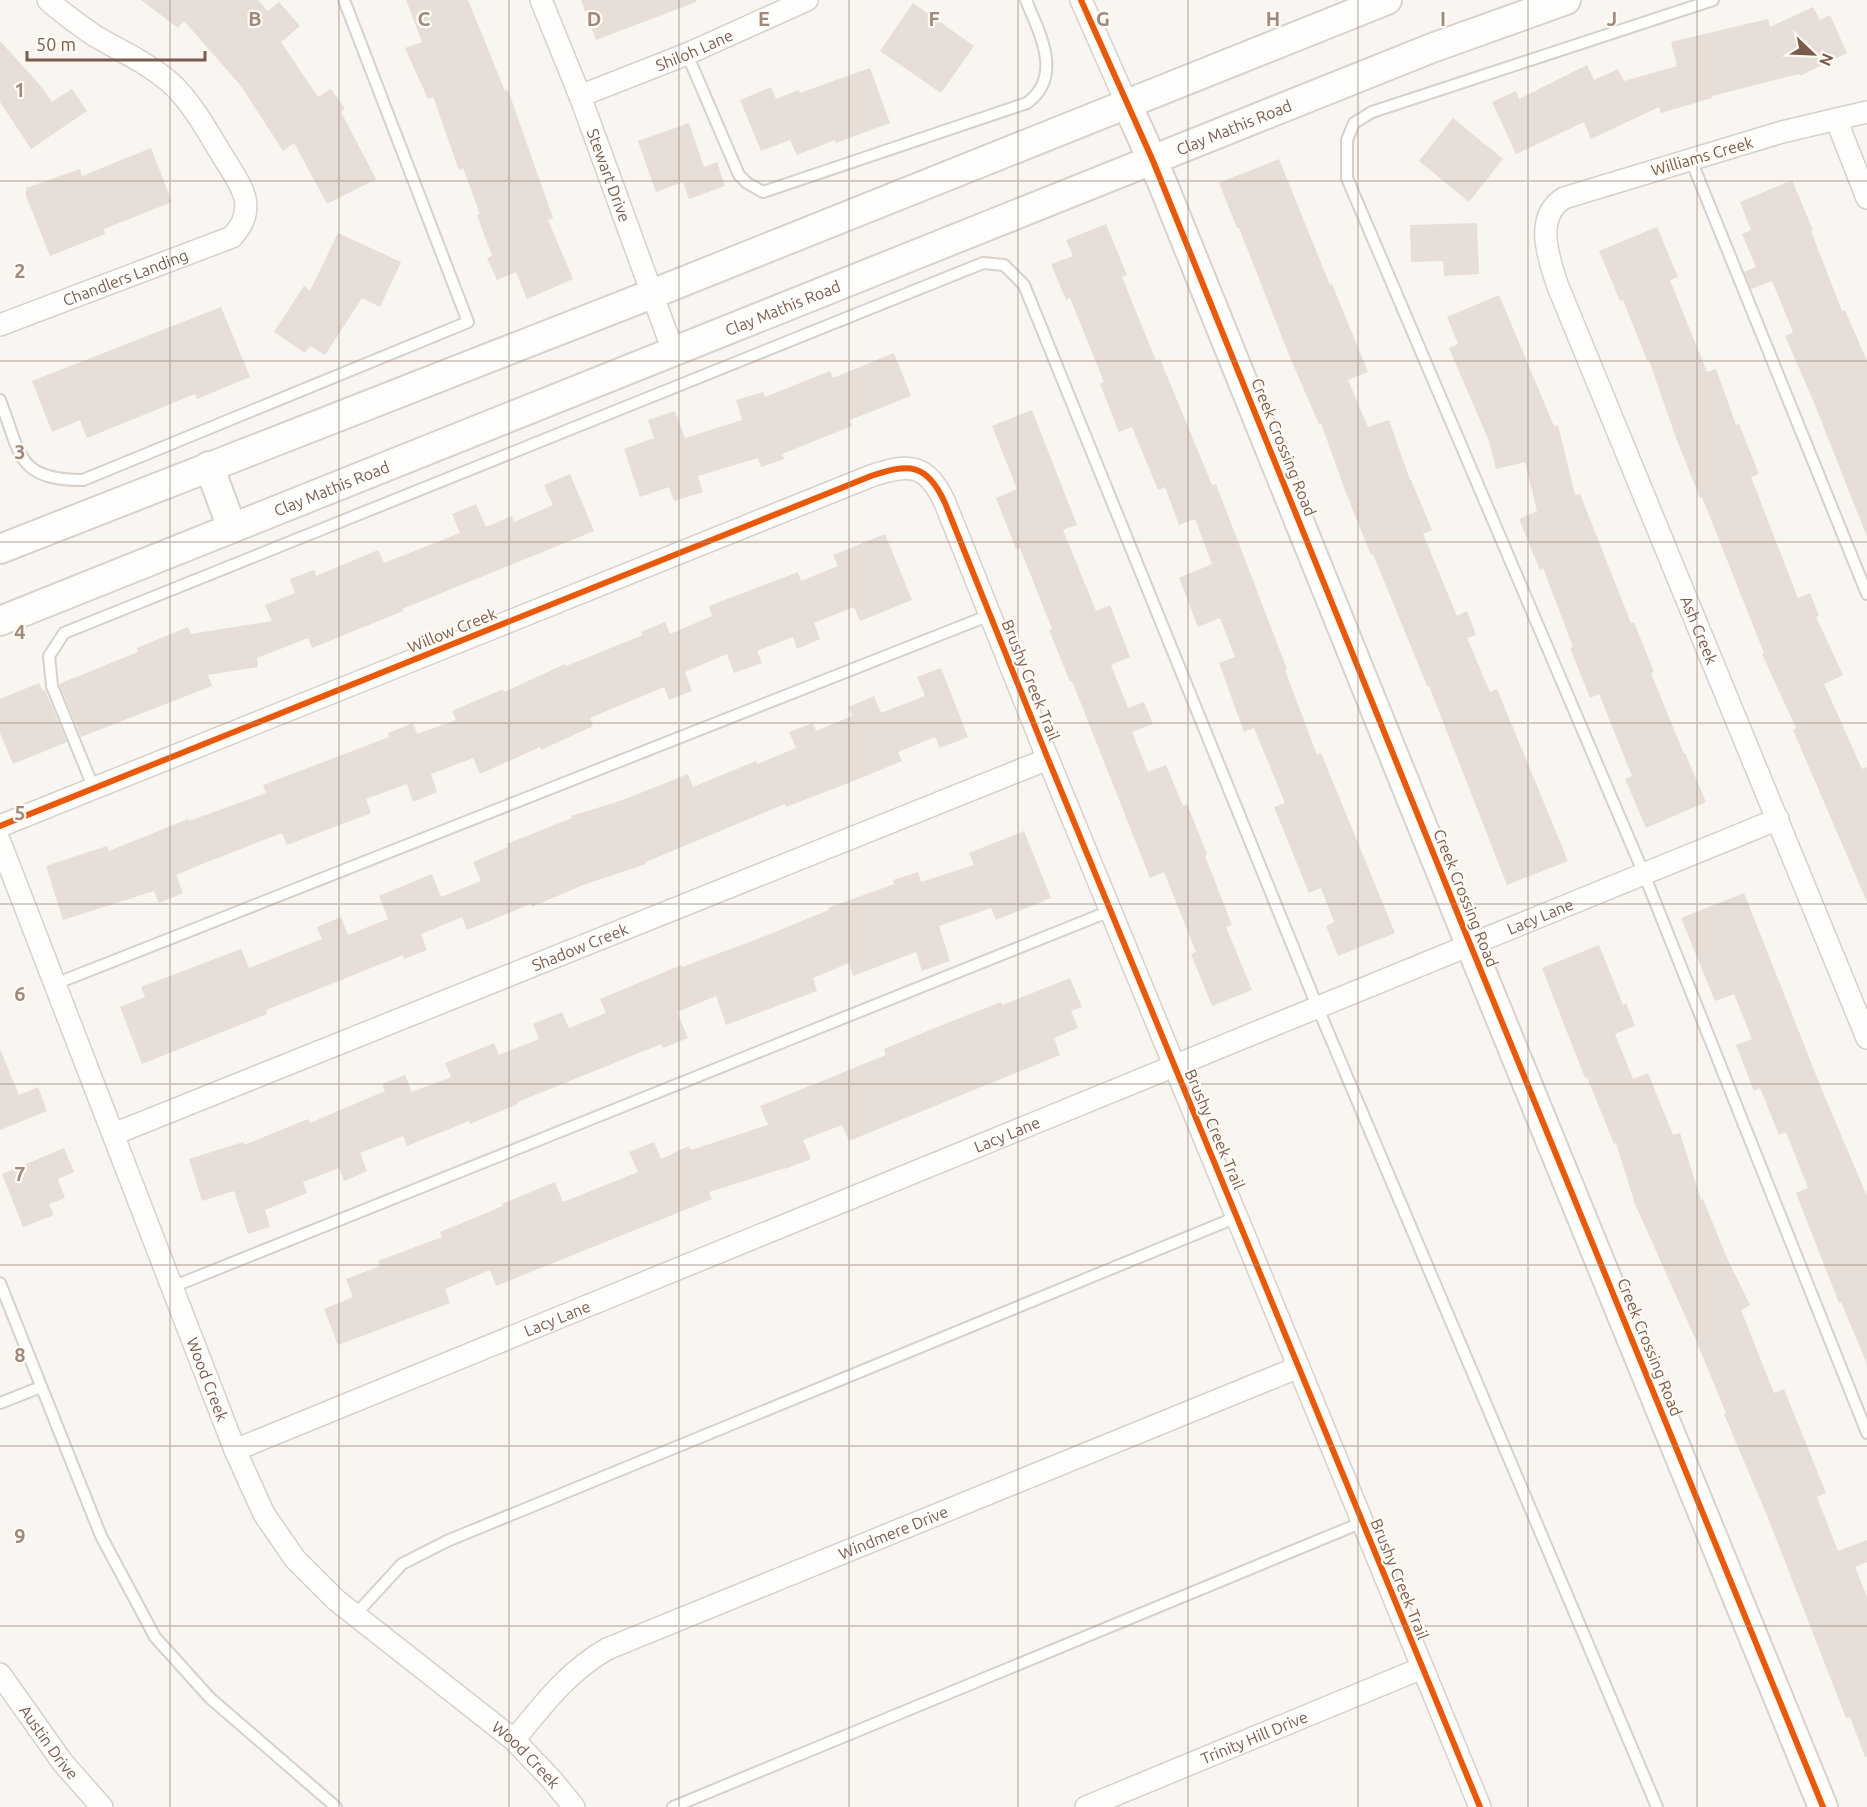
<svg xmlns="http://www.w3.org/2000/svg" width="1867" height="1807" font-family="Ubuntu,sans-serif">
<style>
.building{fill:#e6ded7}
.lines{fill:none;stroke-linecap:round;stroke-linejoin:round}
.lane-casing{stroke:#d7d1cb;stroke-width:14}
.street-casing{stroke:#d7d1cb;stroke-width:24}
.secondary-casing{stroke:#d9d2cb;stroke-width:32}
.lane{stroke:#fefefd;stroke-width:10}
.street{stroke:#fefefd;stroke-width:21}
.secondary{stroke:#fefefd;stroke-width:28}
.cycleway-casing{stroke:#fffaf3;stroke-width:10}
.cycleway{stroke:#e8590c;stroke-width:6}
.grid{fill:none;stroke:#9f8a7d;stroke-width:1.5;stroke-opacity:0.55}
.labels{text-anchor:middle;stroke-width:4.5;stroke-linejoin:round;paint-order:stroke}
.street-label{font-size:16px;fill:#7a5c4d;stroke:#fffaf3}
.grid-label{font-size:20px;text-anchor:middle;font-weight:bold;fill:#9f8a7d;stroke:#fffaf3;stroke-width:4.5;stroke-linejoin:round;paint-order:stroke}
</style>
<rect width="100%" height="100%" fill="#f9f5f0"/>
<g class="building">
<path d="M141 0H258L268 11 279 2 300 26 281 42 318 97 331 89 345 109 341 112 376 179 327 204 294 143 283 151 241 86 184 21 178 28Z"/>
<path d="M406 0H468L505 91 508 90 553 218 548 220 573 279 527 299 516 272 497 280 487 258 492 256 477 215 480 214 463 168 459 170 433 97 428 99 405 48 422 42Z"/>
<path d="M581 0H696V2L596 40Z"/>
<path d="M913 3 974 46 941 93 880 51Z"/>
<path d="M1813 7 1820 20 1830 15 1847 53 1800 76 1799 74 1712 96V98L1661 113 1659 107 1591 139 1584 122 1516 154 1492 102 1516 91 1519 99 1587 65 1594 80 1618 69 1624 81 1677 66 1671 42 1768 19 1770 27Z"/>
<path d="M0 41 40 85 52 102 72 89 87 111 31 149 0 102Z"/>
<path d="M870 68 890 123 836 143 835 140 797 155 790 140 761 151 740 100 771 87 776 99 799 90 800 93Z"/>
<path d="M1453 118 1503 159 1469 202 1419 161Z"/>
<path d="M689 123 704 167 717 162 725 186 689 199 683 182 656 192 638 141Z"/>
<path d="M151 148 172 202 104 229 105 234 50 256 26 196V188L80 169 82 176Z"/>
<path d="M1279 159 1330 285 1332 284 1368 372 1348 380 1368 427 1389 420 1410 480H1411L1432 530 1423 534 1457 616 1467 611 1476 635 1467 638 1490 692 1497 689 1568 861 1507 885 1429 686H1427L1373 554 1371 555 1346 493 1321 423 1319 424 1291 360 1239 228H1237L1219 183Z"/>
<path d="M1792 180 1813 230 1811 231 1842 311 1845 310 1867 361V537L1813 400 1785 336 1793 332 1772 281 1751 289 1744 272 1756 267 1742 234 1751 230 1740 202Z"/>
<path d="M1477 223 1479 274 1444 276 1443 261 1411 262 1410 225Z"/>
<path d="M1106 224 1127 275 1122 277 1156 361 1160 359 1212 485 1216 484 1287 669 1285 670 1317 755 1321 753 1395 933 1338 956 1326 926 1334 922 1321 888 1309 893 1274 807 1285 803 1254 728 1244 732 1219 663 1235 657 1220 618 1198 627 1179 578 1212 564 1195 519 1179 525 1165 487 1158 490 1132 427 1119 432 1100 384 1104 382 1070 298 1066 300 1051 264 1073 256 1066 240Z"/>
<path d="M1657 227 1678 277 1670 280 1707 372 1716 369 1736 425 1739 424 1759 474 1751 477 1798 598 1810 593 1819 616 1816 617 1843 675 1824 684 1862 769 1867 767V902L1793 730 1796 728 1762 654 1764 653 1702 497 1700 498 1676 438 1649 360H1647L1623 300 1620 301 1599 251Z"/>
<path d="M338 233 401 262 380 307 362 298 325 355 310 346 305 353 274 332 304 286 310 291Z"/>
<path d="M1499 295 1554 426 1558 425 1575 495 1580 494 1631 623 1634 622 1654 672 1651 673 1684 754 1685 753 1706 802 1646 828 1625 779 1632 776 1599 694 1590 698 1570 648 1573 647 1543 568 1540 570 1519 519 1537 511 1525 462 1496 469 1489 441 1449 348 1458 344 1447 317Z"/>
<path d="M221 307 250 377 197 399 195 394 87 438 80 420 52 432 32 381Z"/>
<path d="M894 353 911 396 850 420 852 426 782 454 784 459 761 467 758 458 698 476 703 492 674 501 669 487 640 497 624 449 654 438 648 420 675 411 685 438 742 420 736 400 763 392 765 397 830 371 833 378Z"/>
<path d="M1032 410 1077 525 1063 530 1096 611 1110 605 1130 657 1111 665 1128 708 1144 702 1153 724 1132 732 1148 772 1166 765 1183 806 1187 804 1207 854 1205 856 1232 925 1226 927 1252 990 1212 1006 1191 954 1196 952 1164 872 1150 878 1072 681 1070 682 1049 630 1052 629 1020 548 1016 549 996 498 1017 489 992 426Z"/>
<path d="M570 474 594 531 402 609 403 611 312 648 308 638 257 658 258 667 208 675 212 686 81 737 59 684 138 652 137 648 188 627 191 634 272 621 265 605 295 593 290 579 314 570 316 576 378 550 384 563 460 533 452 514 476 504 486 527 512 516 514 522 553 505 544 485Z"/>
<path d="M885 534 912 600 860 621 854 607 814 623 820 639 797 649 793 637 757 651 762 663 734 673 727 654 685 672 692 691 669 700 664 687 590 718 593 726 541 750 540 747 480 774 473 758 431 774 437 792 413 802 407 784 366 799 371 813 287 845 282 833 202 864 176 875 183 893 159 903 154 891 63 920 46 866 107 846 109 851 188 819 189 821 266 793 263 785 389 737 388 733 413 723 417 734 456 720 452 711 503 689 504 692 565 664 566 666 643 635 641 632 665 622 670 634 712 616 709 606 798 572 801 581 838 566 833 555Z"/>
<path d="M941 668 968 737 940 748 935 737 898 752 902 761 851 782 786 807 785 804 646 862V864L583 885 532 907 531 904 467 930 462 917 421 934 427 950 404 959 403 955 326 986 266 1010 267 1014 142 1064 120 1007 145 997 141 987 241 949 249 968 322 939 317 927 341 917 348 935 388 919 379 896 432 874 441 897 481 881 473 862 508 847 507 844 572 818 571 816 620 801 688 774 693 787 756 761 757 764 796 748 789 732 813 723 816 731 852 716 848 707 874 696 881 713 925 696 917 677Z"/>
<path d="M39 683 43 691 45 690 67 742 13 764 0 733V699Z"/>
<path d="M1024 831 1051 898 996 920 991 908 939 926 950 961 922 971 916 952 853 976 849 963 813 978 817 991 726 1025 716 996 677 1012 688 1038 663 1048 661 1044 518 1102V1104L470 1124 469 1121 407 1146 403 1136 360 1153 367 1171 344 1181 339 1168 303 1182 307 1193 265 1210 270 1227 248 1234 234 1191 202 1201 189 1159 243 1142 244 1145 308 1119 310 1123 385 1091 382 1084 405 1075 412 1092 451 1077 445 1063 494 1043 499 1055 539 1039 533 1024 562 1012 569 1028 606 1013 600 999 681 965 682 967 755 940 829 910 828 908 894 884 893 880 918 872 921 882 974 865 969 853Z"/>
<path d="M1744 893 1822 1090 1867 1196V1364L1841 1302 1839 1303 1796 1193 1808 1188 1786 1132 1779 1135 1760 1088 1754 1091 1736 1045 1752 1039 1734 994 1715 1001 1681 918Z"/>
<path d="M1599 945 1623 1005 1626 1003 1635 1026 1615 1034 1633 1079 1648 1073 1673 1135 1680 1133 1701 1200 1703 1199 1727 1258 1750 1305 1741 1310 1774 1393 1784 1389 1826 1493 1817 1497 1838 1551 1867 1540V1562L1855 1567 1867 1597V1757H1865L1850 1717 1846 1718 1768 1518 1724 1414 1726 1413 1695 1338 1635 1204 1616 1143 1614 1144 1587 1077 1585 1078 1542 968Z"/>
<path d="M1070 978 1082 1007 1071 1011 1078 1028 1054 1038 1060 1055 849 1141 842 1125 803 1140 811 1159 785 1169V1168L709 1192 712 1199 496 1286 490 1270 445 1289 450 1303 338 1345 324 1309 353 1297 346 1279 380 1266 378 1261 442 1237 440 1232 503 1206 502 1204 555 1182 563 1202 638 1172 629 1152 654 1142 661 1159 689 1146 691 1150 768 1125 760 1106 886 1055 884 1049 937 1027 1001 1002 1002 1005Z"/>
<path d="M0 1049 19 1095 38 1087 47 1111 0 1130Z"/>
<path d="M64 1148 74 1172 58 1179 65 1198 49 1204 54 1215 23 1227 2 1174Z"/>
</g>
<g class="lines">
<g class="lane-casing">
<g id="lane">
<path d="M1713 0 1372 112 1354 123 1347 140V178L1644 874 1867 1433"/>
<path d="M687 54 739 175 747 183 763 192 1027 103C1064 76 1039 33 1026 0"/>
<path d="M1691 160 1867 594"/>
<path d="M0 400C21 454 16 480 83 480L468 322 344 0"/>
<path d="M94 789 52 686 49 656 64 633 983 263 1004 265 1024 285 1317 1006 1657 1807"/>
<path d="M55 984 990 615"/>
<path d="M0 1283 101 1536 155 1637 210 1698 336 1807"/>
<path d="M172 1287 1110 911"/>
<path d="M0 1403 41 1387"/>
<path d="M355 1615 402 1564 447 1541 1237 1217"/>
<path d="M673 1807 1363 1522"/>
</g>
</g>
<g class="street-casing">
<g id="street">
<path id="s1" d="M541 0 580 96 673 351"/>
<path d="M1081 0 1127 104"/>
<path id="s2" d="M580 96 687 54 807 0"/>
<path id="s3" d="M1867 112 1782 132 1564 198C1534 217 1548 256 1557 284L1867 1038"/>
<path d="M1836 119 1867 198"/>
<path id="s4" d="M0 325 232 237C257 210 244 190 227 163 211 138 197 110 176 88 153 65 122 52 95 36 79 25 62 13 48 0"/>
<path d="M0 826 871 476C909 463 927 463 945 503L1048 759 1480 1807"/>
<path id="s5" d="M0 842 235 1450 264 1514 295 1559 336 1600 514 1740 552 1780 574 1807"/>
<path id="s6" d="M114 1134 1048 759"/>
<path id="s7" d="M235 1450 1778 819"/>
<path id="s8" d="M0 1674 63 1763 102 1807"/>
<path id="s9" d="M514 1740C543 1705 567 1672 607 1649L1299 1367"/>
<path id="s10" d="M1086 1807 1422 1668"/>
</g>
</g>
<g class="secondary-casing">
<g id="secondary">
<path d="M1127 104 1162 182 1470 944 1823 1807"/>
<path d="M209 466 232 528"/>
<path d="M0 549 652 294 1387 0"/>
<path id="s11" d="M0 621 1432 48 1566 0"/>
</g>
</g>
<use href="#lane" class="lane"/>
<use href="#street" class="street"/>
<use href="#secondary" class="secondary"/>
<g class="cycleway-casing">
<g id="cycleway">
<path d="M1081 0 1153 161 1470 944 1823 1807"/>
<path d="M0 826 871 476C909 463 927 463 945 503L1048 759 1480 1807"/>
</g>
</g>
<use href="#cycleway" class="cycleway"/>
</g>
<path class="grid" d="M170 0V1807M339 0V1807M509 0V1807M679 0V1807M849 0V1807M1018 0V1807M1188 0V1807M1358 0V1807M1528 0V1807M1697 0V1807M0 181H1867M0 361H1867M0 542H1867M0 723H1867M0 904H1867M0 1084H1867M0 1265H1867M0 1446H1867M0 1626H1867"/>
<g class="labels">
<g class="street-label">
<text dy="6" stroke="none"><textPath href="#s2" startOffset="123">Shiloh Lane</textPath></text>
<text dy="6" stroke="none"><textPath href="#s11" startOffset="1329">Clay Mathis Road</textPath></text>
<text transform="translate(1702 156) rotate(-16)" y="6">Williams Creek</text>
<text dy="6" stroke="none"><textPath href="#s1" startOffset="188">Stewart Drive</textPath></text>
<text dy="6" stroke="none"><textPath href="#s4" startOffset="134">Chandlers Landing</textPath></text>
<text dy="6" stroke="none"><textPath href="#s11" startOffset="843">Clay Mathis Road</textPath></text>
<text transform="translate(1284 447) rotate(68)" y="6">Creek Crossing Road</text>
<text dy="6" stroke="none"><textPath href="#s11" startOffset="357">Clay Mathis Road</textPath></text>
<text transform="translate(452 630) rotate(-22)" y="6">Willow Creek</text>
<text dy="6" stroke="none"><textPath href="#s3" startOffset="783">Ash Creek</textPath></text>
<text transform="translate(1031 680) rotate(68)" y="6">Brushy Creek Trail</text>
<text transform="translate(1466 898) rotate(68)" y="6">Creek Crossing Road</text>
<text dy="6" stroke="none"><textPath href="#s7" startOffset="1410">Lacy Lane</textPath></text>
<text dy="6" stroke="none"><textPath href="#s6" startOffset="502">Shadow Creek</textPath></text>
<text transform="translate(1215 1129) rotate(67)" y="6">Brushy Creek Trail</text>
<text dy="6" stroke="none"><textPath href="#s7" startOffset="834">Lacy Lane</textPath></text>
<text dy="6" stroke="none"><textPath href="#s7" startOffset="348">Lacy Lane</textPath></text>
<text transform="translate(1650 1347) rotate(68)" y="6">Creek Crossing Road</text>
<text dy="6" stroke="none"><textPath href="#s5" startOffset="576">Wood Creek</textPath></text>
<text dy="6" stroke="none"><textPath href="#s9" startOffset="440">Windmere Drive</textPath></text>
<text transform="translate(1400 1579) rotate(68)" y="6">Brushy Creek Trail</text>
<text dy="6" stroke="none"><textPath href="#s10" startOffset="182">Trinity Hill Drive</textPath></text>
<text dy="6" stroke="none"><textPath href="#s8" startOffset="84">Austin Drive</textPath></text>
<text dy="6" stroke="none"><textPath href="#s5" startOffset="1080">Wood Creek</textPath></text>
</g>
</g>
<g class="grid-label">
<text x="255" y="26">B</text>
<text x="424" y="26">C</text>
<text x="594" y="26">D</text>
<text x="764" y="26">E</text>
<text x="934" y="26">F</text>
<text x="1103" y="26">G</text>
<text x="1273" y="26">H</text>
<text x="1443" y="26">I</text>
<text x="1612" y="26">J</text>
<text x="20" y="97">1</text>
<text x="20" y="278">2</text>
<text x="20" y="459">3</text>
<text x="20" y="639">4</text>
<text x="20" y="820">5</text>
<text x="20" y="1001">6</text>
<text x="20" y="1181">7</text>
<text x="20" y="1362">8</text>
<text x="20" y="1543">9</text>
</g>
<g transform="translate(1813 54) rotate(113)" stroke="#fffaf3" stroke-width="4.5" paint-order="stroke">
<path d="M0-4.5L10 22L0 15L-10 22Z" fill="#7a5c4d"/>
<text y="-9" font-size="16" font-weight="bold" text-anchor="middle" fill="#7a5c4d">N</text>
</g>
<path d="M27 51v9h178v-9" fill="none" stroke="#7a5c4d" stroke-width="3"/>
<text x="36" y="51" font-size="18" fill="#7a5c4d" stroke="#fffaf3" stroke-width="4.5" paint-order="stroke">50 m</text>
</svg>
